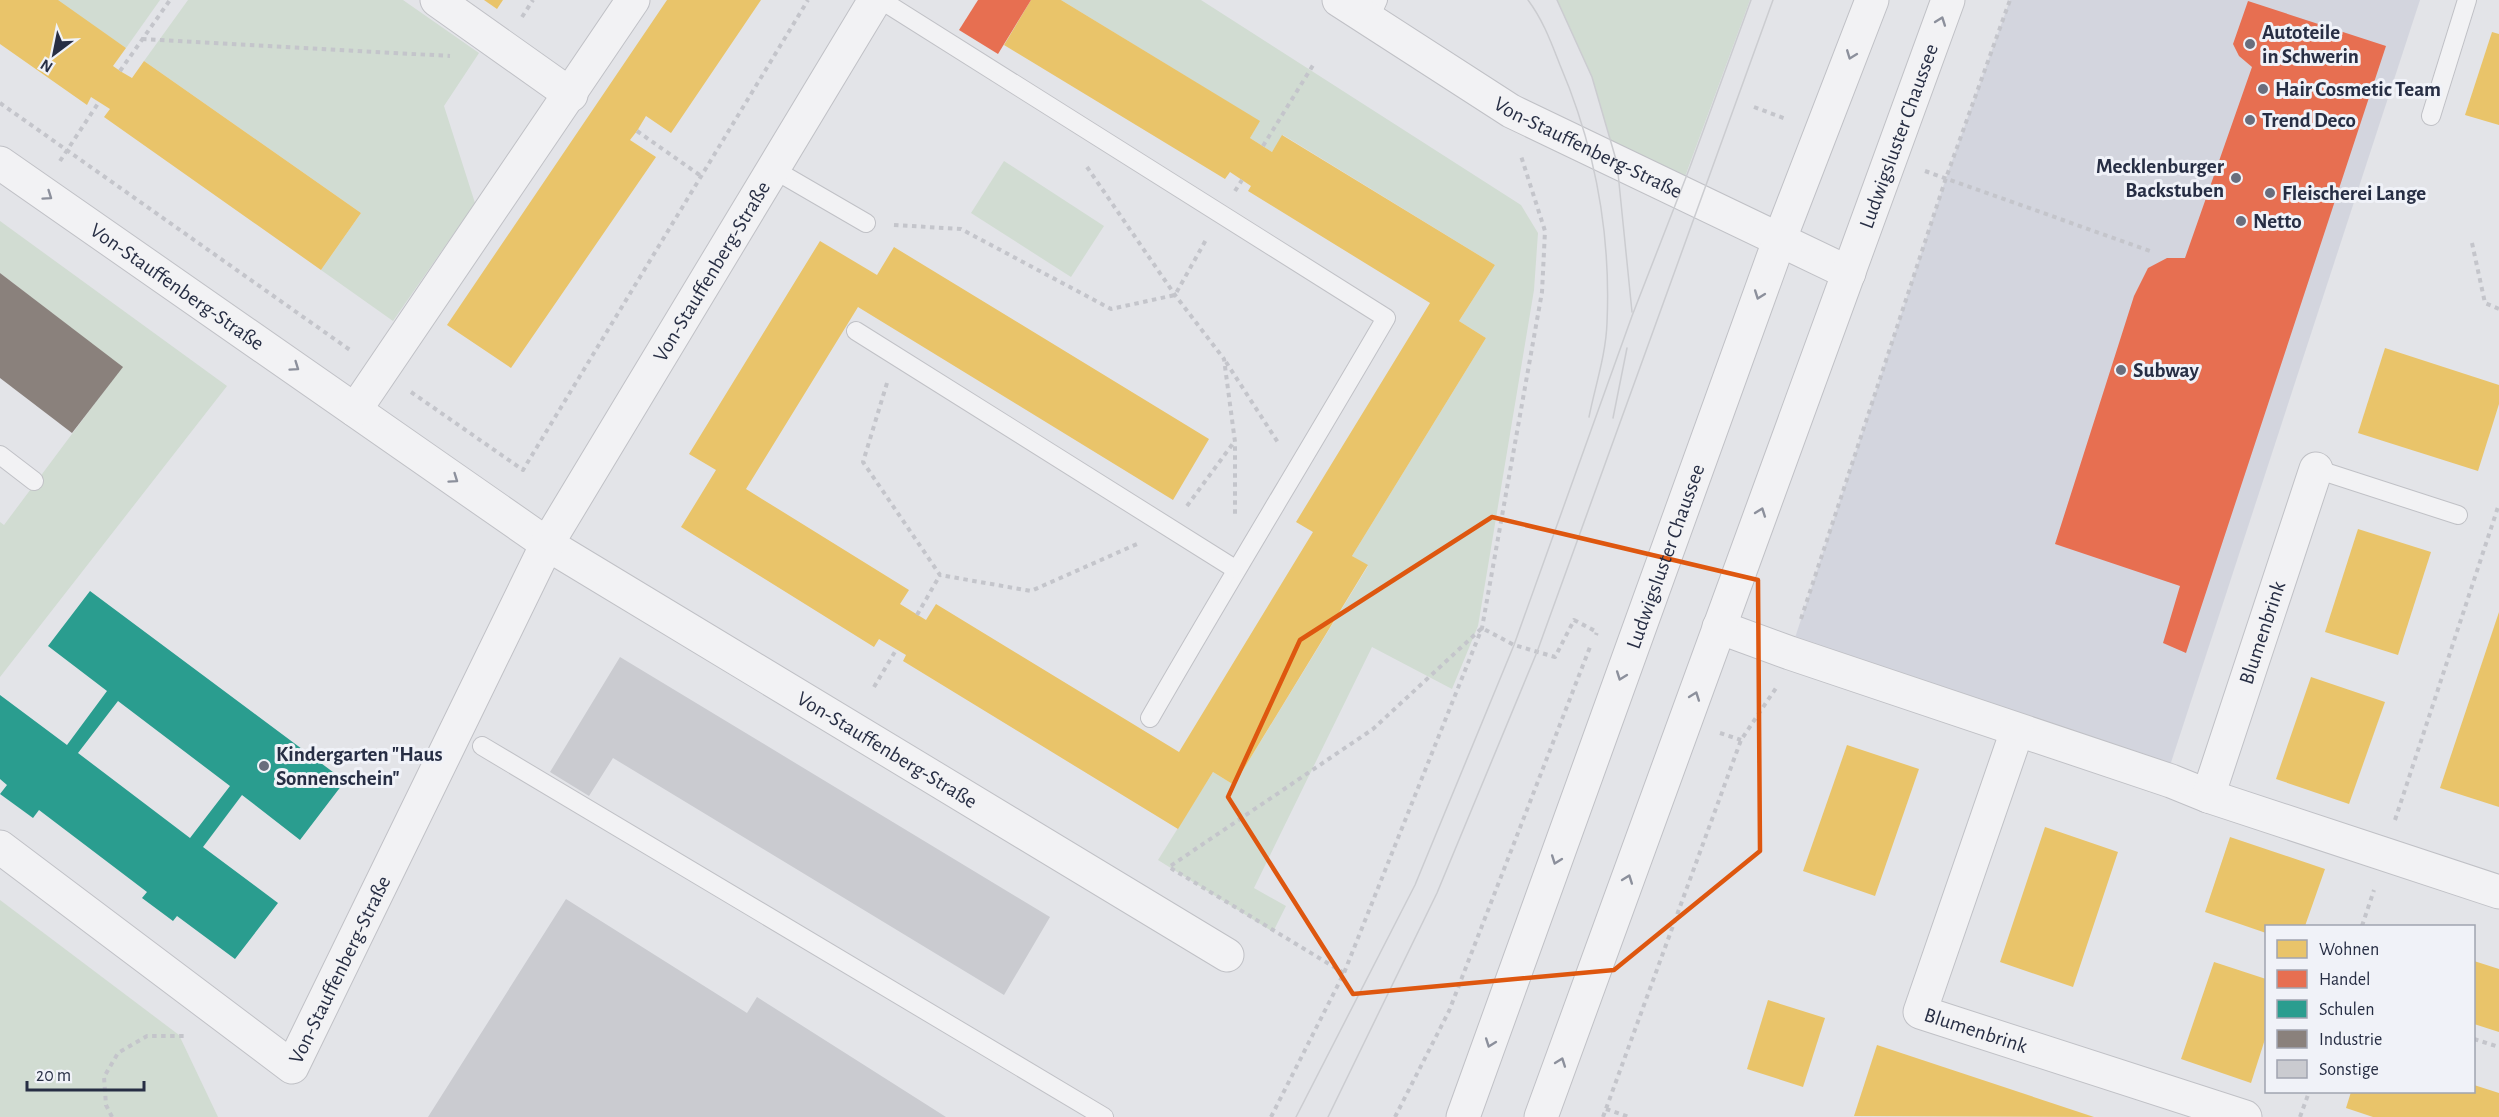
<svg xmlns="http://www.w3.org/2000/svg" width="2499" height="1117" font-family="'Alegreya Sans',sans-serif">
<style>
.built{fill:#d3d5de}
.green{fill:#d1dcd2}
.homes{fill:#e9c46a}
.shops{fill:#e76f51}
.schools{fill:#2a9d8f;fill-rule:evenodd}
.industry{fill:#8a817c}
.building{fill:#cacbd0}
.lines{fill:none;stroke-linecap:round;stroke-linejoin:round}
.service-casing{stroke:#c0c1c6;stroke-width:20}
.minor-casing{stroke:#c0c1c6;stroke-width:35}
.tertiary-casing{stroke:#c0c1c6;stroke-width:35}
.path{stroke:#c4c5cb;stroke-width:4;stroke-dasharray:4.5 4.5;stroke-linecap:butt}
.service{stroke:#f2f2f4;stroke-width:18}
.minor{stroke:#f2f2f4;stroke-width:33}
.tertiary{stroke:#f2f2f4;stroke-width:33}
.tram{stroke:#cbccd0;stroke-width:1.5}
.oneway{stroke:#8c909c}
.marked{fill:none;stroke:#de570f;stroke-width:4.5;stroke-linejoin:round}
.poi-dot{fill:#696e7d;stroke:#f0f2f8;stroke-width:2}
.labels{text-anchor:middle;stroke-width:6;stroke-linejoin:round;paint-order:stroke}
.poi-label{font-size:21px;font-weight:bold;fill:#272e44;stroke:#f0f2f8;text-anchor:start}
.street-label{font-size:21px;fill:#272e44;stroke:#f0f2f8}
</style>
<rect width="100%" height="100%" fill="#e3e4e8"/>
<path class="built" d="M2010 0H2420L2163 787 1790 653 1946 178Z"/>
<g class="green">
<path d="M56 0H160L126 48Z"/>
<path d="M188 0H403L479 53 444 106 475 203 393 321 321 270 361 213 144 61Z"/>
<path d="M1061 0H1201L1521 205 1538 233 1534 290 1478 626 1452 689 1372 647 1254 888 1286 906 1273 932 1158 860 1213 772 1234 785 1368 566 1352 556 1486 338 1459 321 1495 265 1283 135 1272 152 1250 138 1259 121Z"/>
<path d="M1557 0H1750L1679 193 1617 163 1592 77Z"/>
<path d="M1004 161 1104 226 1071 277 971 213Z"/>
<path d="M0 221 227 386 0 677V522L4 525 122 367 0 273Z"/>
<path d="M0 900 179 1035 218 1117H0Z"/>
</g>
<g class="homes">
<path d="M0 0H58L126 48 113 66 120 71 132 78 144 61 361 213 321 270 104 117 110 109 91 97 87 105 0 44Z"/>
<path d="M484 0H503L497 9Z"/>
<path d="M667 0H761L671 133 646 116 637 131 630 140 656 157 511 368 447 325Z"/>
<path d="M1031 0H1061L1260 121 1250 138 1272 152 1282 135 1495 265 1459 321 1486 338 1352 556 1368 565 1234 785 1213 772 1178 829 903 661 906 655 879 639 874 647 681 527 716 470 689 454 820 241 877 275 894 247 1209 439 1173 500 858 307 746 489 909 590 900 604 926 620 936 604 1179 752 1313 532 1296 522 1430 303 1248 191 1251 186 1230 172 1225 179 1004 45Z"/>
<path d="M2492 32 2499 34V125L2465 115Z"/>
<path d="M2385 348 2499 385V404L2478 471 2358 433Z"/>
<path d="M2358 529 2431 552 2398 655 2325 632Z"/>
<path d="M2499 612V807L2440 788Z"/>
<path d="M2311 677 2385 702 2349 804 2276 779Z"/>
<path d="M1847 745 1919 769 1875 896 1803 871Z"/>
<path d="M2045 827 2118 852 2073 987 2000 962Z"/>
<path d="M2230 837 2325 869 2305 926H2266V933L2205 912Z"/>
<path d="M2474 961 2499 969V1032L2474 1024Z"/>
<path d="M2214 962 2266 979V1036L2251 1083 2181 1059Z"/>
<path d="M1768 1000 1825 1018 1803 1087 1747 1069Z"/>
<path d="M1877 1045 2094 1117 1854 1116Z"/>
<path d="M2474 1085 2499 1093V1117H2373L2346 1108 2351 1092H2474Z"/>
</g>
<g class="shops">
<path d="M978 0H1031L998 54 959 30Z"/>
<path d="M2248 1 2386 46 2186 653 2163 643 2180 586 2055 544 2134 296 2148 268 2167 258H2185L2252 67 2239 56 2233 44Z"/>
</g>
<path class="schools" d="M90 591 345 781 300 840 242 795 203 847 278 903 235 959 177 916 173 921 142 898 147 892 39 810 33 818 0 794 7 785 0 779V695L67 745 107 691 48 646ZM118 701 230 786 190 838 78 753Z"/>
<path class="industry" d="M0 273 123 367 72 433 0 378Z"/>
<g class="building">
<path d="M620 657 1050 917 1004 995 613 758 589 796 550 772Z"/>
<path d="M566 899 747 1013 757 997 946 1117H428Z"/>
</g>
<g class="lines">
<g class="service-casing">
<g id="service">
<path d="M881 0 1386 318C1308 452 1227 584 1150 718"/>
<path d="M1369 20 1378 0"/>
<path d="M2431 116 2467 0"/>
<path d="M773 169 866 223"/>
<path d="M856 331 1235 569"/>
<path d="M0 455 34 481"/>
<path d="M2316 469 2458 515"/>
<path d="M482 746 1104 1117"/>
</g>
</g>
<g class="minor-casing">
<g id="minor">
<path d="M437 0 571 95"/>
<path id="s1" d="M1339 0 1511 111 1849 273"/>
<path id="s2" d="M0 163 547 544 1227 955"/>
<path d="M355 410 633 0"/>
<path d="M1719 627 1790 653 2171 781 2208 796 2499 892"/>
<path id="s3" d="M2017 731 1920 1012 2245 1117"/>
<path id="s4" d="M2208 796 2316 469"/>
<path id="s5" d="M0 847 292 1067 547 544 875 0"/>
</g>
</g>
<g class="tertiary-casing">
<g id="tertiary">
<path id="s6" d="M1463 1117 1779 241 1872 0"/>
<path id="s7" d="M1541 1117 1948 0"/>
</g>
</g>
<g class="path">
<path d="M522 17 533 0"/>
<path d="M142 39 450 56"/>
<path d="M120 71 170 0"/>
<path d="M0 103 350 350"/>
<path d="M1754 107 1786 119"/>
<path d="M637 131 701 176"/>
<path d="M1263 146 1315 62"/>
<path d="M60 161 99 102"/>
<path d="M1087 167 1175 295 1224 359 1235 442V514"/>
<path d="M1925 171 2150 251"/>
<path d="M1235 191 1242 180"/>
<path d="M894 225 961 229 1111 309 1175 295 1207 238"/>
<path d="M2472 243 2485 303 2499 309"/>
<path d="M1226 362 1279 444"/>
<path d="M887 383 863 462 940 575 1031 591 1137 544"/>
<path d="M411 392 523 470 808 0"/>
<path d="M1187 506 1234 442"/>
<path d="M917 615 940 575"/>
<path d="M1801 619 1946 178 2010 0"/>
<path d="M874 687 896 650"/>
<path d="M1720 733 1741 740"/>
<path d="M2395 820 2499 504"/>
<path d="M2362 926 2374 890"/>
<path d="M1344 973 1169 867 1373 729 1482 628 1514 645 1555 657 1574 620 1597 632 1596 635"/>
<path d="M2474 1039 2499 1047"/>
<path d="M1606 1109 1629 1117"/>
<path d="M112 1117 106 1105 104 1077 118 1053 147 1036H187"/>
<path d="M1271 1117 1344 973 1482 628 1542 292 1545 231 1521 156"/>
<path d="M1395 1117 1449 1011 1590 647"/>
<path d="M1603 1117 1741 740 1776 688"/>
<path d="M2300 1117 2309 1092"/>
</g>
<use href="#service" class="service"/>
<use href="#minor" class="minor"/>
<use href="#tertiary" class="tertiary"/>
<g class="tram">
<path d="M1528 0C1543 20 1551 42 1560 65 1595 147 1611 234 1607 323 1606 354 1595 387 1589 417"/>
<path d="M1557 0 1592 77 1617 163 1632 312"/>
<path d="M1613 418 1627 348"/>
<path d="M1296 1117 1415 885 1514 645 1632 316 1690 167 1751 0"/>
<path d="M1328 1117 1437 893 1537 652 1773 0"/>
</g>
</g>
<defs><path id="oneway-chevron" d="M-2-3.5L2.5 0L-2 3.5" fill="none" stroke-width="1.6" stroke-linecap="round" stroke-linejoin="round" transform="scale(1.5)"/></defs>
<g class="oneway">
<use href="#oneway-chevron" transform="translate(1941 21) rotate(-70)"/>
<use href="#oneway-chevron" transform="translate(1851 55) rotate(111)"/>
<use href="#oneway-chevron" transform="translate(48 196) rotate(35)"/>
<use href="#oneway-chevron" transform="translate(1759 295) rotate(110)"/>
<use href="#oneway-chevron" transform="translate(295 367) rotate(35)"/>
<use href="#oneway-chevron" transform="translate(454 479) rotate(35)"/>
<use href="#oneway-chevron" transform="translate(1761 512) rotate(-70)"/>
<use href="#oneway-chevron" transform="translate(1621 676) rotate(110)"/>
<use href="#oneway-chevron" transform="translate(1695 696) rotate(-70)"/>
<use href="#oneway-chevron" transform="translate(1556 860) rotate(110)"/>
<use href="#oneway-chevron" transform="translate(1628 879) rotate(-70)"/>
<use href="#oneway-chevron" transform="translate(1490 1043) rotate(110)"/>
<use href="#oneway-chevron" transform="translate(1561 1062) rotate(-70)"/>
</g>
<path class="marked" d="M1492 517 1758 580 1760 851 1614 970 1353 994 1228 797 1300 640Z"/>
<g class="poi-dot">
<circle cx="2250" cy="44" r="6"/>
<circle cx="2263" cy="89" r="6"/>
<circle cx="2250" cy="120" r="6"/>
<circle cx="2236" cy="178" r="6"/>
<circle cx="2270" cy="193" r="6"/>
<circle cx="2241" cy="221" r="6"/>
<circle cx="2121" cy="370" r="6"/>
<circle cx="264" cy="766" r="6"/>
</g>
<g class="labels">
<g class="poi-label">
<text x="2262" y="39">Autoteile<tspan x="2262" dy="24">in Schwerin</tspan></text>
<text x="2275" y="96">Hair Cosmetic Team</text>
<text x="2262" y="127">Trend Deco</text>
<text x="2224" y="173" text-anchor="end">Mecklenburger<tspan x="2224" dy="24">Backstuben</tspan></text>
<text x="2282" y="200">Fleischerei Lange</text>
<text x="2253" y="228">Netto</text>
<text x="2133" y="377">Subway</text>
<text x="276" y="761">Kindergarten "Haus<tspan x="276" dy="24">Sonnenschein"</tspan></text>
</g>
<g class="street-label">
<text dy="7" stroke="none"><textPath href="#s7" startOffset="1044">Ludwigsluster Chaussee</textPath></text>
<text dy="7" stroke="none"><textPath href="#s1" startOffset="290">Von-Stauffenberg-Straße</textPath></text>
<text dy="7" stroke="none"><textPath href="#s5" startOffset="1266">Von-Stauffenberg-Straße</textPath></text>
<text dy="7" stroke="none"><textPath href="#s2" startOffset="216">Von-Stauffenberg-Straße</textPath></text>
<text dy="7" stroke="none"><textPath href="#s6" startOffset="596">Ludwigsluster Chaussee</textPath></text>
<text dy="7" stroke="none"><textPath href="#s4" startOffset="172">Blumenbrink</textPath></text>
<text dy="7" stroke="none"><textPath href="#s2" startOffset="1064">Von-Stauffenberg-Straße</textPath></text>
<text dy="7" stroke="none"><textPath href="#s5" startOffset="474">Von-Stauffenberg-Straße</textPath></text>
<text dy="7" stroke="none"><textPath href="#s3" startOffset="356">Blumenbrink</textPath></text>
</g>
</g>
<rect x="2265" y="925" width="210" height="168" fill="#f0f2f8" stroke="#a0a4b0" stroke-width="1.5"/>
<rect x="2277" y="940" width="30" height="18" fill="#e9c46a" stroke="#a0a4b0" stroke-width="1.5"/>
<text x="2319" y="955" font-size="18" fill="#272e44">Wohnen</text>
<rect x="2277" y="970" width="30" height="18" fill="#e76f51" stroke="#a0a4b0" stroke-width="1.5"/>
<text x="2319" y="985" font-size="18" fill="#272e44">Handel</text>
<rect x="2277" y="1000" width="30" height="18" fill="#2a9d8f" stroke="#a0a4b0" stroke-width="1.5"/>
<text x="2319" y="1015" font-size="18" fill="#272e44">Schulen</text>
<rect x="2277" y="1030" width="30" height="18" fill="#8a817c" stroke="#a0a4b0" stroke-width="1.5"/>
<text x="2319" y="1045" font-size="18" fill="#272e44">Industrie</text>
<rect x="2277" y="1060" width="30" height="18" fill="#cacbd0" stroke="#a0a4b0" stroke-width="1.5"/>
<text x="2319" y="1075" font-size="18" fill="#272e44">Sonstige</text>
<g transform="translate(54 54) rotate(212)" stroke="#f0f2f8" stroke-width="4.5" paint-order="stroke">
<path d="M0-4.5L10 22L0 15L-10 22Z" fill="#272e44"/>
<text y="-9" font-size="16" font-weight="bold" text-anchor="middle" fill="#272e44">N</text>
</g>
<path d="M27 1081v9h117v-9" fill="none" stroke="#272e44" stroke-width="3"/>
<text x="36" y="1081" font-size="18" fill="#272e44" stroke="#f0f2f8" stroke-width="4.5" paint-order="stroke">20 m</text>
</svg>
